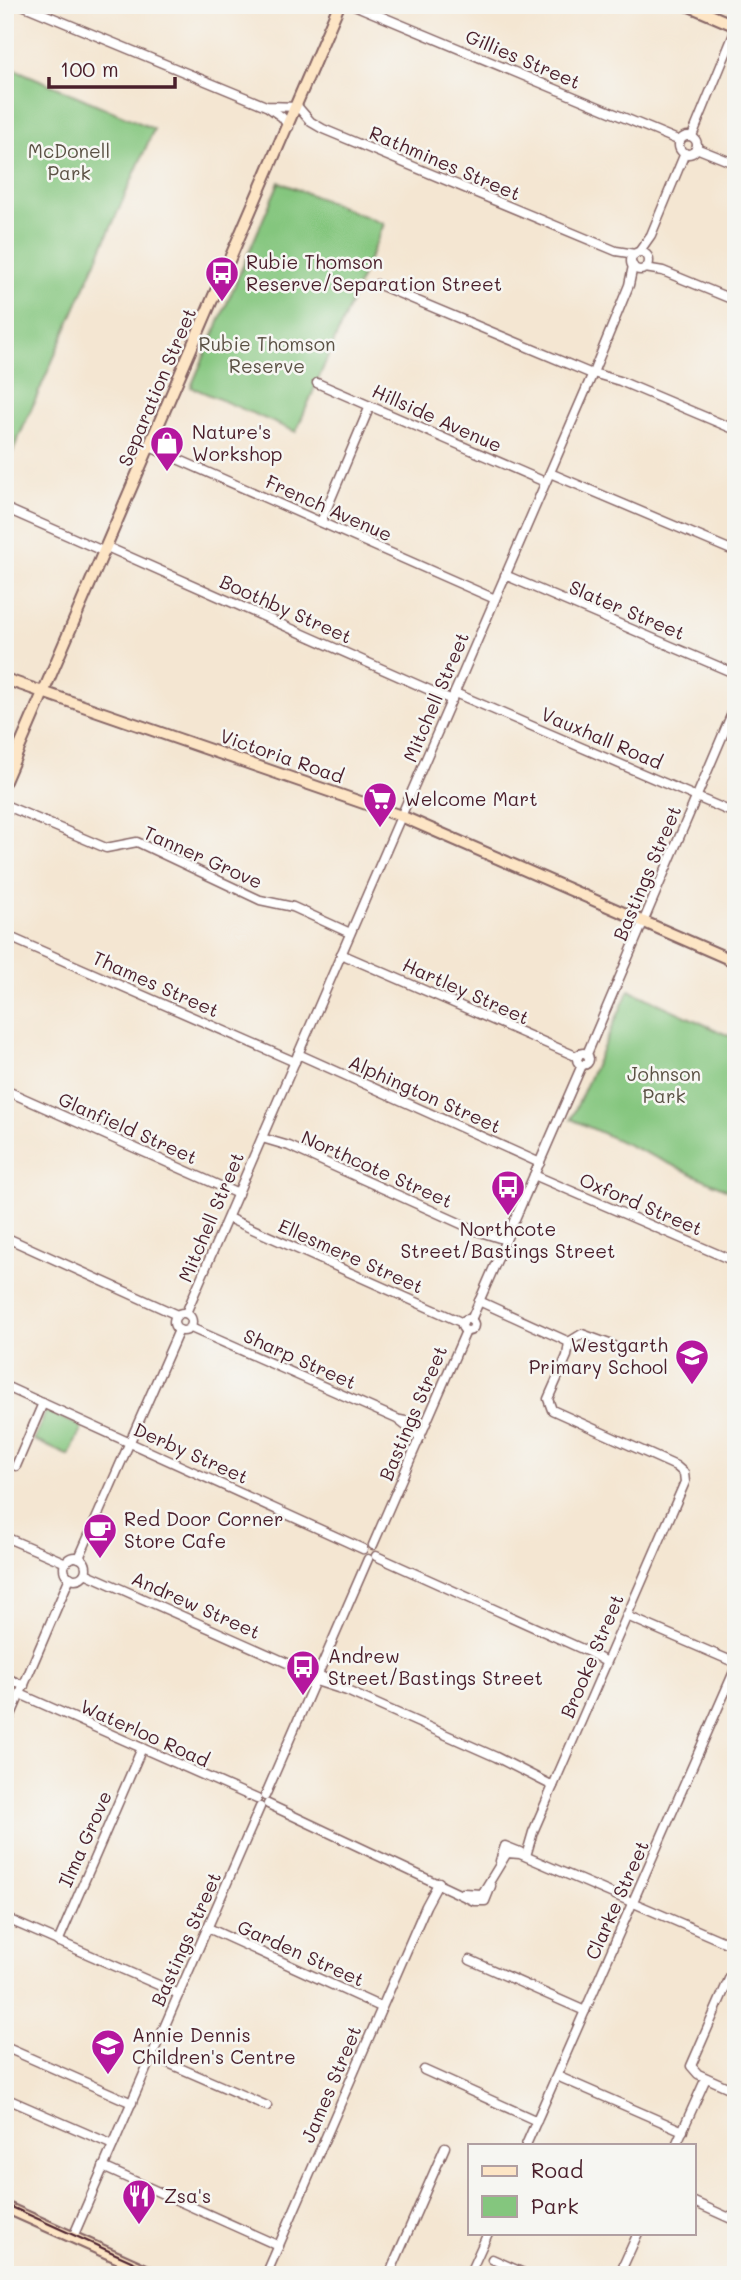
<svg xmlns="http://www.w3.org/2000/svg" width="741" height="2280" font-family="Mali,sans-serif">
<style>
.green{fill:#84c67e;stroke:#677254;stroke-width:2}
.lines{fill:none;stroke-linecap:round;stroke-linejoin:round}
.street-casing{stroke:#866565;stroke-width:11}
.secondary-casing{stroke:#866565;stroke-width:14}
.street{stroke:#fff;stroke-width:8}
.secondary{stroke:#fde5c5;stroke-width:10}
.tram{stroke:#4a1f2b;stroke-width:2}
.labels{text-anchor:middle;stroke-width:5;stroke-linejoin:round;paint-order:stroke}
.street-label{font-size:19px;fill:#4a1f2b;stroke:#f6f6f2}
.park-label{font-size:19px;fill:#5b5144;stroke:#f6f6f2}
.poi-label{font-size:19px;fill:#4a1f2b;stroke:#f6f6f2;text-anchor:start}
</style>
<rect width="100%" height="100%" fill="#f6f6f2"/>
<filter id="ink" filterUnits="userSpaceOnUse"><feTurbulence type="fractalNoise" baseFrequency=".0143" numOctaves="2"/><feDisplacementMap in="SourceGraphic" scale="14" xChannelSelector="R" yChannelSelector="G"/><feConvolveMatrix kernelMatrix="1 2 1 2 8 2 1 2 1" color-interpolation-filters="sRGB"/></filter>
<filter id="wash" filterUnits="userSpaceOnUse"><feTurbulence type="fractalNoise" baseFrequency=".00686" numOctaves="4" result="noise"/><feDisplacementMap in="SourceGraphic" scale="28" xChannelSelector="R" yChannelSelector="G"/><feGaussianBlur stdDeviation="1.57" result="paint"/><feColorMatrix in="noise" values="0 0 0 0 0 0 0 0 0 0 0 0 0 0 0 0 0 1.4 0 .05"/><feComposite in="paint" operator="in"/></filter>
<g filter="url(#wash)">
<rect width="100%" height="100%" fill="#f4e6d2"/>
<g class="green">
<path d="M5 65 154 129 5 469Z"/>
<path d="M279 182 384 224 296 432 191 387Z"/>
<path d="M629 990 736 1039V1194L571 1119Z"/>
<path d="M46 1411 82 1427 69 1456 34 1440Z"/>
</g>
</g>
<g filter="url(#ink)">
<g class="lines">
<g class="street-casing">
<g id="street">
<path d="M22 5 266 106 298 107 311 122 323 129 616 251 635 254"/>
<path d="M354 5 680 141"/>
<path d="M268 107 282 117 289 127"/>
<circle cx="688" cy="145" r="9"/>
<path d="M692 136 736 29"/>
<path d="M696 148 736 164"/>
<path d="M639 252 651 235 685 153"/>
<circle cx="640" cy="261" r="9"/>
<path d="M645 268 663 271 736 301"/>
<path d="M377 284 592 374"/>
<path d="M593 373 620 381 736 430"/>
<path d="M317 383 545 482"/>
<path d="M150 447 495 599"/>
<path d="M550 473 736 552"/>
<path d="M5 508 105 552"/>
<path d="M321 522 370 406"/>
<path d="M107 547 452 700"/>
<path d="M505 575 736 674"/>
<path d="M455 693 736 814"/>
<path d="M5 805 106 848 137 842 260 900 293 907 350 933"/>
<path d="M5 935 295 1062"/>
<path d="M341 954 578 1057"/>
<circle cx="583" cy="1059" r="6"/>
<path d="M298 1054 540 1163"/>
<path d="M587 1054 736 704"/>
<path d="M5 1090 238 1194"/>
<path d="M262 1138 289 1146 477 1231 506 1240"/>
<path d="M534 1175 736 1262"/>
<path d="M228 1218 463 1323"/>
<path d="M5 1237 177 1315"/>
<path d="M479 1301 569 1342"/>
<circle cx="183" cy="1322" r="9"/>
<path d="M186 1313 590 380 629 285 633 266"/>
<circle cx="468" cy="1325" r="6"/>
<path d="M471 1320 582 1065"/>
<path d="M191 1328 397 1419 420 1437"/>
<path d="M569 1342 582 1334 612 1345"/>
<path d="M5 1386 363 1549"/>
<path d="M400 1420 425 1425"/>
<path d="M16 1466 43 1403"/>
<path d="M5 1537 66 1563"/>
<path d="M373 1545 466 1331"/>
<path d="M376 1556 589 1652 606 1662"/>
<circle cx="75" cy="1568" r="11"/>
<path d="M79 1558 179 1330"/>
<path d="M85 1573 294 1666 319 1682 347 1691 496 1757 553 1786"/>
<path d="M627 1616 736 1663"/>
<path d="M313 1672 338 1685"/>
<path d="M5 1677 24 1686"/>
<path d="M20 1694 257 1799"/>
<path d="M5 1729 70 1577"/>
<path d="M265 1796 368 1559"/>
<path d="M268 1804 474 1901H485L491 1886"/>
<path d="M526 1856 533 1832 685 1482 684 1473 676 1466 552 1410 548 1399 567 1356 569 1342"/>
<path d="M500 1861 505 1846 520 1852"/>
<path d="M463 1893 482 1894 507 1853 520 1854 736 1947"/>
<path d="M5 1918 179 1994"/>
<path d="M208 1928 381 2007"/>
<path d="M58 1942 142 1748"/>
<path d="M470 1960 585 2011"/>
<path d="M736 1963 691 2066 698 2074 736 2091"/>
<path d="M5 2047 132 2103"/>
<path d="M152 2056 267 2106"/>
<path d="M424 2070 537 2121"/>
<path d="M557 2076 683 2131"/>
<path d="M5 2098 113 2145"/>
<path d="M526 2145 736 1667"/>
<path d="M676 2145 706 2078"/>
<path d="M103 2167 279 2246"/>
<path d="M694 2202 736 2221"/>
<path d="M73 2237 260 1807"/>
<path d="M492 2259 528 2275"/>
<path d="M125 2275 130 2263"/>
<path d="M266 2275 426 1906 439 1882"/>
<path d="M389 2275 445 2147"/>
<path d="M469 2275 488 2233"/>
<path d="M619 2275 638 2233"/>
</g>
</g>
<g class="secondary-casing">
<g id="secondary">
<path d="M687 5 736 26"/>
<path d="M5 679 401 816 736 962"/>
<path d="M5 781 339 5"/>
<path d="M5 2207 157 2275"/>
</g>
</g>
<use href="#street" class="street"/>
<use href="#secondary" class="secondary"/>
<path class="tram" d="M5 2204 162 2275"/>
</g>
</g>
<defs>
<g id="bus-pin" transform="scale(1.75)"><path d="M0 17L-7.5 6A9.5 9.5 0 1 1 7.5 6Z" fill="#b5179e" stroke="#f6f6f2"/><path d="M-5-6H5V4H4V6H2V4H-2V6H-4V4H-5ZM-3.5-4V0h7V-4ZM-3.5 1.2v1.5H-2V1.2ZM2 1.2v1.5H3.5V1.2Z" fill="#fff"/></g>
<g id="shop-pin" transform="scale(1.75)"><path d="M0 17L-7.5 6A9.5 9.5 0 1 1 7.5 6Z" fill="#b5179e" stroke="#f6f6f2"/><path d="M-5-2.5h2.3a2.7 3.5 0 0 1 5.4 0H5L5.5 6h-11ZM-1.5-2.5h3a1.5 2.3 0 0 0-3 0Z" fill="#fff"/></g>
<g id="supermarket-pin" transform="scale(1.75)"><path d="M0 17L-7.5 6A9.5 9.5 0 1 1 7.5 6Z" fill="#b5179e" stroke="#f6f6f2"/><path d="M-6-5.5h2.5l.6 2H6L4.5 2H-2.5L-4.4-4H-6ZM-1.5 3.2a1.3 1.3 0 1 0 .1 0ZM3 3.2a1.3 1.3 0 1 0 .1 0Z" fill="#fff"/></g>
<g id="school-pin" transform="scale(1.75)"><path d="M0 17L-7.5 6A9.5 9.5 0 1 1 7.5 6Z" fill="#b5179e" stroke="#f6f6f2"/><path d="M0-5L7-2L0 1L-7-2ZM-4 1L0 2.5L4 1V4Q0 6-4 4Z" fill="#fff"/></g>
<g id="cafe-pin" transform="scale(1.75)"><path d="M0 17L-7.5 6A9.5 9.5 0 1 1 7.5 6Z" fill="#b5179e" stroke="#f6f6f2"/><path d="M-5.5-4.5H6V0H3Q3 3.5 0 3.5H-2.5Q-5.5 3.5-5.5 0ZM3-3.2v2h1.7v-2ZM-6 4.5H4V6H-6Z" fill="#fff"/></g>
<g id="restaurant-pin" transform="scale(1.75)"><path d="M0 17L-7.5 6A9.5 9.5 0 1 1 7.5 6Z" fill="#b5179e" stroke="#f6f6f2"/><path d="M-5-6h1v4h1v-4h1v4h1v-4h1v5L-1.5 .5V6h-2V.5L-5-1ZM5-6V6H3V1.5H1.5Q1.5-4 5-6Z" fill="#fff"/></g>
</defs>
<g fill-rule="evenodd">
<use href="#bus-pin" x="222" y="273"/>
<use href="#shop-pin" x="167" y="443"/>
<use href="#supermarket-pin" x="380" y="799"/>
<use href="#bus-pin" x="508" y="1187"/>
<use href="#school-pin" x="692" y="1356"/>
<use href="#cafe-pin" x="100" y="1530"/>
<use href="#bus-pin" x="303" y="1667"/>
<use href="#school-pin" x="108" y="2046"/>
<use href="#restaurant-pin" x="139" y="2196"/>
</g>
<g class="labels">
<g class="street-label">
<text transform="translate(523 59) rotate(23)" y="7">Gillies Street</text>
<text transform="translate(445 163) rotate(23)" y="7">Rathmines Street</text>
<text transform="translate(157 387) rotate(-67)" y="7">Separation Street</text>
<text transform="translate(437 418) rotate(24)" y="7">Hillside Avenue</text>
<text transform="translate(329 508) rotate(24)" y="7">French Avenue</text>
<text transform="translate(286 609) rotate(24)" y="7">Boothby Street</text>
<text transform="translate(627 610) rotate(23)" y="7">Slater Street</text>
<text transform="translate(436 697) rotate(-67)" y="7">Mitchell Street</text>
<text transform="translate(602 738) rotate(23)" y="7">Vauxhall Road</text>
<text transform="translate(282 756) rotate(19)" y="7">Victoria Road</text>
<text transform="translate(203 857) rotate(24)" y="7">Tanner Grove</text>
<text transform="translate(647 873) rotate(-67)" y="7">Bastings Street</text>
<text transform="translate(156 984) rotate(24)" y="7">Thames Street</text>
<text transform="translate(466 991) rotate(24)" y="7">Hartley Street</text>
<text transform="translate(425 1094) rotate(24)" y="7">Alphington Street</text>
<text transform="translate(128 1128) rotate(24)" y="7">Glanfield Street</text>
<text transform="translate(377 1169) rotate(24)" y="7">Northcote Street</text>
<text transform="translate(641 1204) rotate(23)" y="7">Oxford Street</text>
<text transform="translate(211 1217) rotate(-67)" y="7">Mitchell Street</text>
<text transform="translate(351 1256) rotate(24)" y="7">Ellesmere Street</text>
<text transform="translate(300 1359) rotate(24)" y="7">Sharp Street</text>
<text transform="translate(413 1413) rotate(-67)" y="7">Bastings Street</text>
<text transform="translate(191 1453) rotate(24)" y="7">Derby Street</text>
<text transform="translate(196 1605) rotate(24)" y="7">Andrew Street</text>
<text transform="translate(592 1656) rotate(-67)" y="7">Brooke Street</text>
<text transform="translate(145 1733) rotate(24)" y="7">Waterloo Road</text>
<text transform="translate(85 1839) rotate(-66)" y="7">Ilma Grove</text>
<text transform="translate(617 1900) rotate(-66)" y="7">Clarke Street</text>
<text transform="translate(186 1939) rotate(-66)" y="7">Bastings Street</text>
<text transform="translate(301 1953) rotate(24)" y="7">Garden Street</text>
<text transform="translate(331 2084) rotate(-67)" y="7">James Street</text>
</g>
<g class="park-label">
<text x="69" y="158">McDonell<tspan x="69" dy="22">Park</tspan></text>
<text x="267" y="351">Rubie Thomson<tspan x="267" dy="22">Reserve</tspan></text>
<text x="664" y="1081">Johnson<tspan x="664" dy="22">Park</tspan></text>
</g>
<g class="poi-label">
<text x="246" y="269">Rubie Thomson<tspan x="246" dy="22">Reserve/Separation Street</tspan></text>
<text x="192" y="439">Nature's<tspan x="192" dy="22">Workshop</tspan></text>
<text x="404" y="806">Welcome Mart</text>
<text x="508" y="1236" text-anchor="middle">Northcote<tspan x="508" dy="22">Street/Bastings Street</tspan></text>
<text x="668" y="1352" text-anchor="end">Westgarth<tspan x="668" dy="22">Primary School</tspan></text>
<text x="124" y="1526">Red Door Corner<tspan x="124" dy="22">Store Cafe</tspan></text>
<text x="328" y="1663">Andrew<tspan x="328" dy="22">Street/Bastings Street</tspan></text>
<text x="132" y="2042">Annie Dennis<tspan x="132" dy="22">Children's Centre</tspan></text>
<text x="164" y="2203">Zsa's</text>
</g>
</g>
<rect width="741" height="2280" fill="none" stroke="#f6f6f2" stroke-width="28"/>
<rect x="468" y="2144" width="228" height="91" fill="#f6f6f2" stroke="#b1a0a2" stroke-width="2"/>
<rect x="482" y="2166" width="35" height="10" fill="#fde5c5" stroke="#b1a0a2" stroke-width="2"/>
<text x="531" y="2178" font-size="21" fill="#4a1f2b">Road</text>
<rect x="482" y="2196" width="35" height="21" fill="#84c67e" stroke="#b1a0a2" stroke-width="2"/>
<text x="531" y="2214" font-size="21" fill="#4a1f2b">Park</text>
<path d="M49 77v10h126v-10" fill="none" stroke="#4a1f2b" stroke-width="3.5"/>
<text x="60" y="77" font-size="21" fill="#4a1f2b" stroke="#f6f6f2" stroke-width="5" paint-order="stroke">100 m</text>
</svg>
